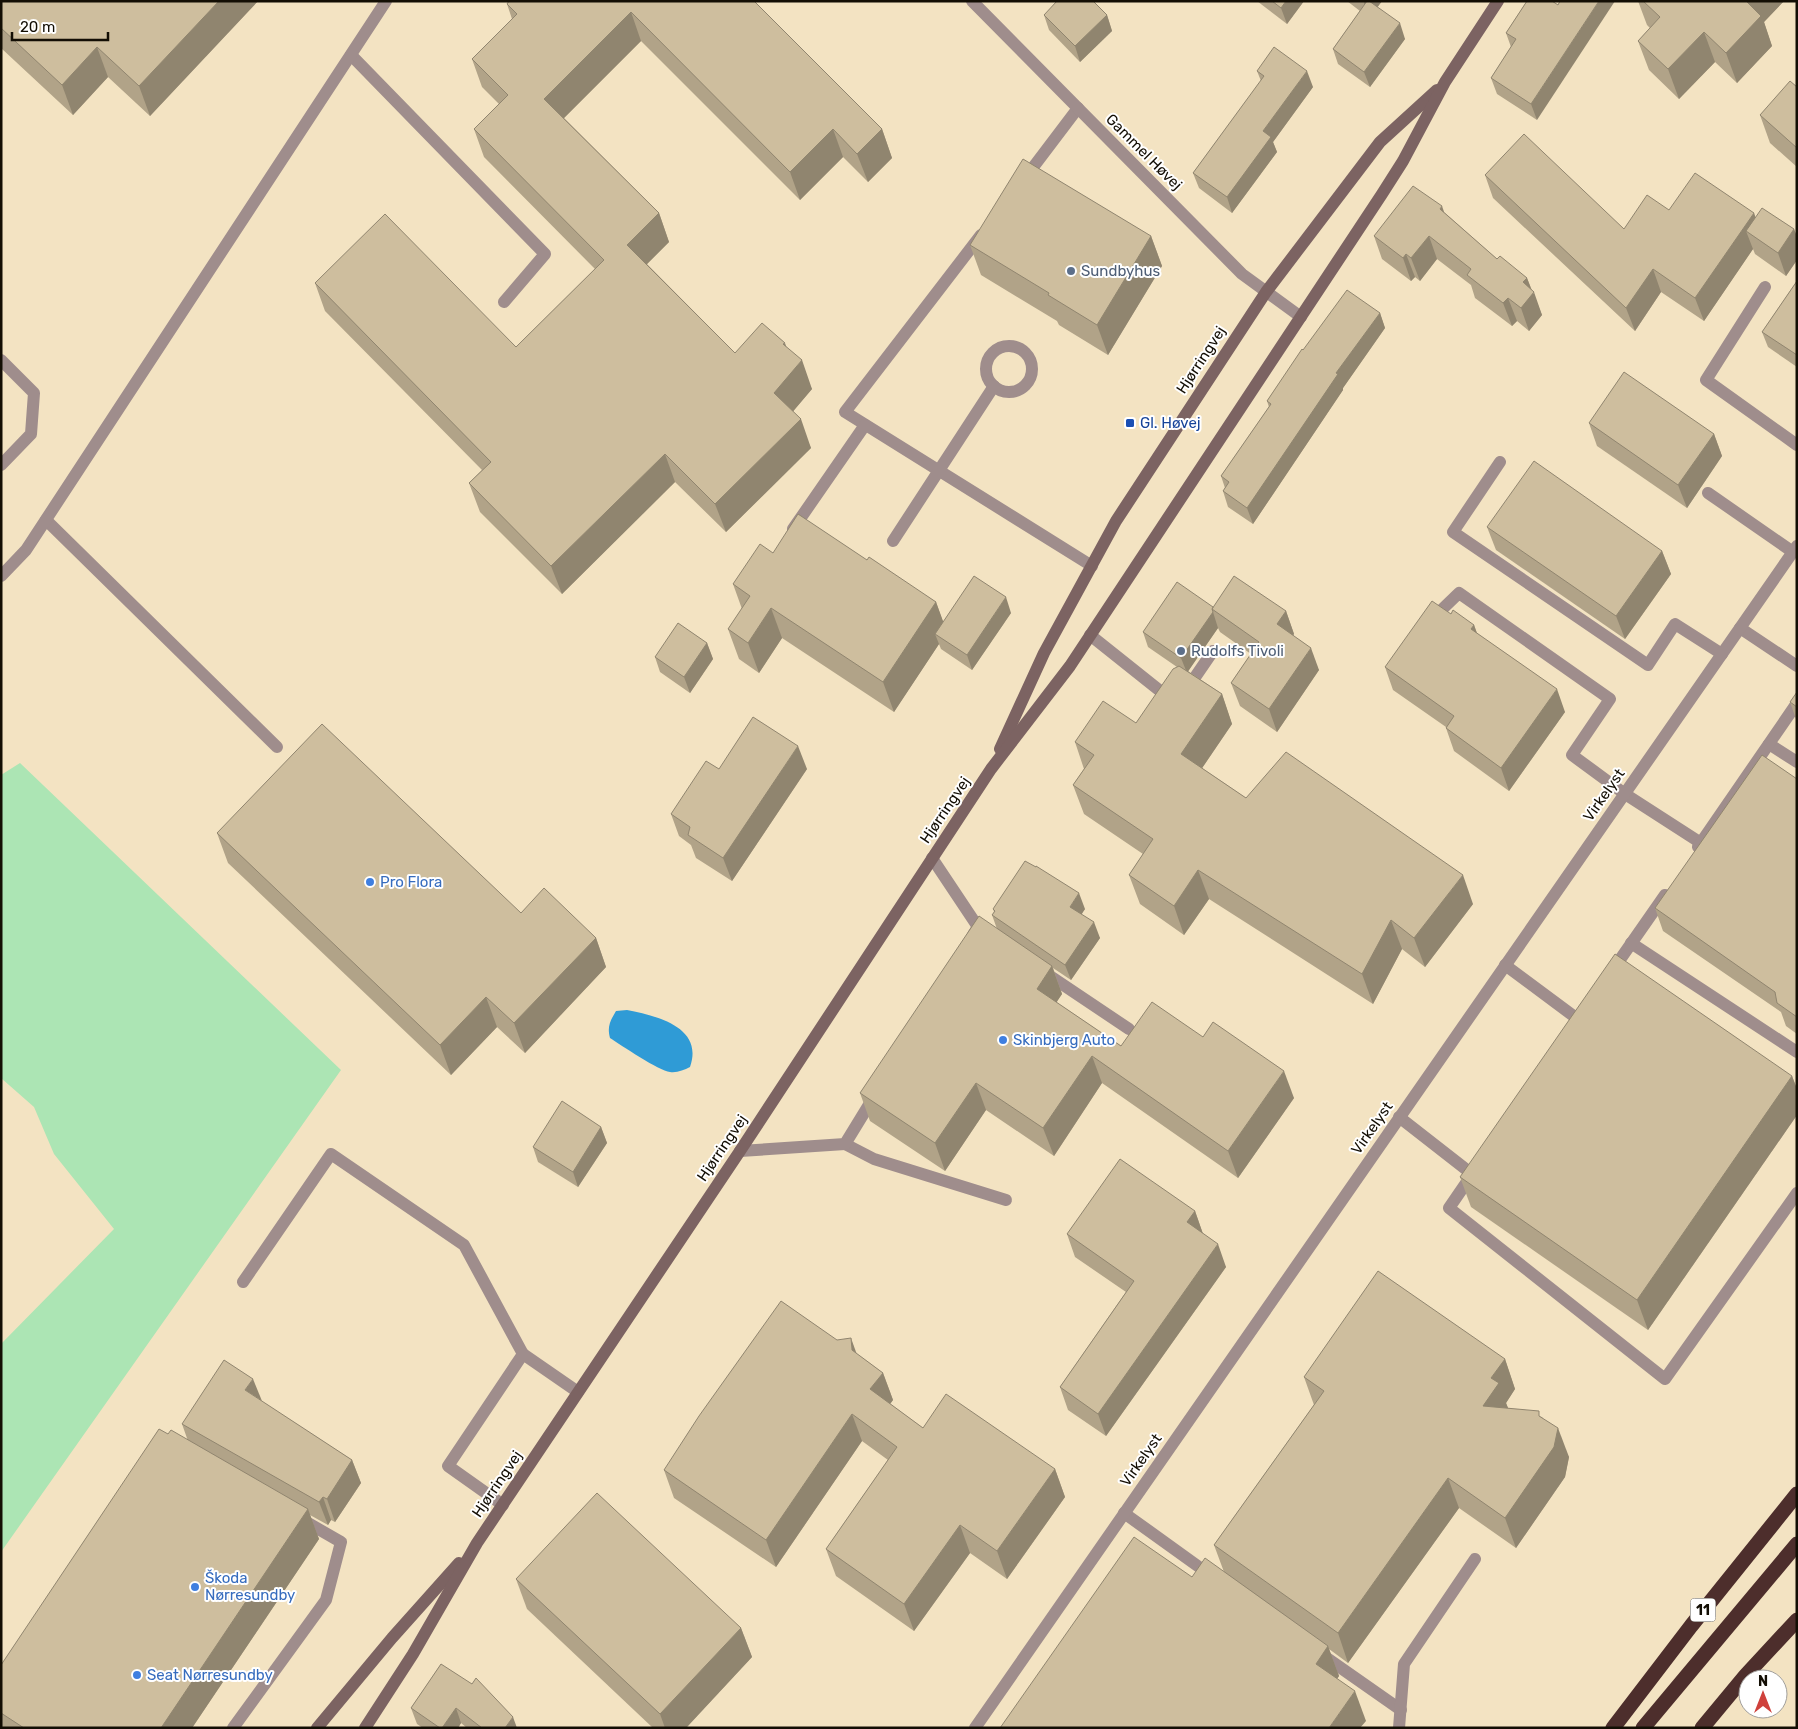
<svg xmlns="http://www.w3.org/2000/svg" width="1798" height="1729" font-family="Rubik,sans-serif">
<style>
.green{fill:#ace5b4}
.water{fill:#2f9bd6}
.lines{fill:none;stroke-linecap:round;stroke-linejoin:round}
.service{stroke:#9f8d8c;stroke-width:12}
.minor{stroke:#9f8d8c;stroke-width:12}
.tertiary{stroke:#9f8d8c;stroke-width:12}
.secondary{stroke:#7c6362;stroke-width:12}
.motorway{stroke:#4d2e2c;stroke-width:15}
.wall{fill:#b1a388}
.shaded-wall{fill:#90856f}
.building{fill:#cebe9e;stroke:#90856f}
.service-dot{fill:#5c6f8a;stroke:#fff;stroke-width:2}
.transit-dot{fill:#1a4fb4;stroke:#fff;stroke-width:2}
.shop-dot{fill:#3f7fe0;stroke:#fff;stroke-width:2}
.labels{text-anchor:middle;stroke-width:4;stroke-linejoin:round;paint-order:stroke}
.shield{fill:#fff;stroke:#5a564f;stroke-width:1}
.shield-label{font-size:14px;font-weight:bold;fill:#130e04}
.street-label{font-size:15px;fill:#130e04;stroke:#fff}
.service-label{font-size:15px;fill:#4e5e75;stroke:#fff;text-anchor:start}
.transit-label{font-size:15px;fill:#164399;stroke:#fff;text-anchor:start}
.shop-label{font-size:15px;fill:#366cbe;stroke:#fff;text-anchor:start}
</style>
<rect width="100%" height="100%" fill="#f3e3c2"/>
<path class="green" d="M20 763 341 1070 1 1552V1344L114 1229 54 1154 34 1107 1 1078V775Z"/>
<path class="water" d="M627 1010C657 1016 704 1027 690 1067 684 1070 677 1073 670 1072 659 1071 621 1045 610 1038 607 1027 610 1021 616 1011Z"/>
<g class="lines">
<g class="service">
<path d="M351 55 545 254 504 302"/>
<path d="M1025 178 1078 108"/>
<path d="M981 235 845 412 1092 566"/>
<path d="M1765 287 1706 380 1797 445"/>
<circle cx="1009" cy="369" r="23"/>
<path d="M1 360 34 393 31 434 1 465"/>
<path d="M1500 462 1453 532 1648 665 1675 624 1722 654"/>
<path d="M1708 493 1793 552"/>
<path d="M46 520 277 747"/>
<path d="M793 529 865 425"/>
<path d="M893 541 994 386"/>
<path d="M1 576 26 550 386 1"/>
<path d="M1431 620 1459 593 1610 699 1572 755 1625 794 1701 843"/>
<path d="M1740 628 1797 666"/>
<path d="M1090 635 1169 698 1189 686 1213 651"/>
<path d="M1769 744 1797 762"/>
<path d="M1698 847 1797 703"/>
<path d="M932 858 978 927 973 935"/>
<path d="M1631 943 1797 1052"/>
<path d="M1505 965 1579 1020"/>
<path d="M1612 971 1665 895"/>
<path d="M1044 972 1129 1029"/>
<path d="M1399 1117 1472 1174"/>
<path d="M845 1144 874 1159 1006 1200"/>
<path d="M740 1151 845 1144 875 1095"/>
<path d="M1473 1173 1449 1208 1665 1379 1797 1193"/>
<path d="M243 1282 331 1154 464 1245 523 1354"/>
<path d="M503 1505 448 1466 523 1354 578 1392"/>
<path d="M1124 1513 1213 1577"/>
<path d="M1321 1654 1401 1710"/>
<path d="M233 1728 326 1600 341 1542 301 1519"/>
<path d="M1399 1728 1404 1664 1475 1559"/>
</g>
<path class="minor" d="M975 1728 1797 546"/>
<path class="tertiary" d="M972 1 1242 274 1301 317"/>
<g class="secondary">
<path d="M1000 749 1044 653 1116 521 1266 292 1380 142 1437 90"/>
<path d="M317 1728 392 1638 459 1563"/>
<path d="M365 1728 413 1654 477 1543 740 1151 991 769 1070 666 1382 194 1403 161 1445 82 1498 1"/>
</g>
<g class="motorway">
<path d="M1613 1728 1691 1626 1797 1494"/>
<path d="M1643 1728 1797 1544"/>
<path d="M1702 1728 1746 1675 1797 1620"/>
</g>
</g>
<g class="wall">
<path d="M1 1H258L150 116 108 77 73 115 1 48Z"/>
<path d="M754 1 882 129 892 158 868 182 843 157 800 200 641 41 564 118 659 213 669 242 647 264 735 353 786 347 812 389 793 411 811 448 726 532 675 482 562 594 480 512 469 483 482 470 325 311 315 283 516 347 595 269 484 157 474 129 499 104 482 87 472 59 512 19 507 4Z"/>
<path d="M1257 1H1304L1287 24Z"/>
<path d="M1347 1H1382L1377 8 1405 39 1370 87 1338 64 1333 49 1360 11Z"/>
<path d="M1527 1 1537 120 1497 94 1491 78 1511 47 1506 33Z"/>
<path d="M1638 1H1784L1764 22 1772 46 1737 83 1715 62 1679 99 1649 70 1638 41 1650 28 1647 25Z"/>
<path d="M1044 15H1107L1112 31 1080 62 1049 30Z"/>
<path d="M1257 71 1313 87 1273 142 1277 152 1232 213 1199 188 1193 173 1261 81Z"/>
<path d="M1797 87V167L1770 143 1760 115Z"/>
<path d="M1485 175 1624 229 1754 213 1755 218 1794 229 1797 237V260L1786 276 1755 254 1753 249 1704 321 1661 292 1635 331 1493 198Z"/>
<path d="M1445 213 1497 259 1527 278 1542 315 1529 331 1517 321 1512 326 1475 298 1471 285 1437 259 1420 281 1415 277 1411 281 1382 259 1374 236Z"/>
<path d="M1151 236 1162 266 1108 355 1059 325 1057 321 981 275 970 245Z"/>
<path d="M1797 281V367L1768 347 1762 332Z"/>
<path d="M1380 313 1385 328 1343 388V390L1253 524 1228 507 1223 491 1225 488 1221 476 1269 407 1267 401 1303 350Z"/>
<path d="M1589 423 1714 434 1722 456 1687 508 1597 446Z"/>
<path d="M1487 527 1662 551 1671 574 1625 639 1496 550Z"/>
<path d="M773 553 867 560 936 602 943 622 1011 613 972 670 941 649 939 644 894 712 782 638 759 673 739 659 728 629 742 609 733 584Z"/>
<path d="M1213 607 1286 611 1294 634 1293 635 1319 670 1277 732 1240 706 1231 683 1251 654 1220 632 1218 628 1188 671 1222 694 1232 724 1202 768 1246 798 1473 904 1425 967 1402 949 1373 1004 1209 899 1184 935 1140 904 1129 875 1143 854 1084 814 1073 785 1084 769 1075 742 1136 723 1177 667 1148 647 1143 632Z"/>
<path d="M1451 614 1474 625 1477 633 1565 712 1509 791 1454 751 1446 728V727L1393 690 1385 667Z"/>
<path d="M707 643 713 659 690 693 660 672 655 657Z"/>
<path d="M1797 692V722L1790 702Z"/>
<path d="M719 769H807L732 881 696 858 691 845 679 836 671 814Z"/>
<path d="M1797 779V1034L1786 1026 1781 1012 1663 931 1655 908Z"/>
<path d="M217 833 521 913 596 938 606 967 525 1053 497 1027 451 1075 228 863Z"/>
<path d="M993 909H1085L1081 914 1100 938 1071 980 1053 968 1062 994 1056 1002 1121 1046 1203 1037 1294 1098 1238 1178 1102 1083 1054 1156 986 1110 945 1171 870 1121 860 1093 997 929 992 915 994 912Z"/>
<path d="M1792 1076 1797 1089V1115L1648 1330 1471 1207 1460 1177Z"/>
<path d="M601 1127 607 1143 578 1187 538 1162 533 1147Z"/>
<path d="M1195 1211 1203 1234 1226 1267 1106 1436 1068 1410 1060 1387 1126 1292 1075 1257 1067 1234Z"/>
<path d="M857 1354 883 1373 893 1400 890 1404 923 1428 1055 1469 1065 1497 1007 1579 970 1553 914 1631 836 1576 826 1549 888 1460 862 1441 776 1567 674 1498 664 1470Z"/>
<path d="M1505 1359 1515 1389 1506 1403 1508 1408 1542 1417 1569 1457 1565 1477 1516 1548 1459 1508 1348 1663 1329 1649 1339 1676 1337 1679 1366 1721 1192 1577 1224 1572 1214 1545 1314 1405 1304 1377Z"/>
<path d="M261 1401 352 1460 361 1483 335 1522 331 1520 328 1525 310 1515 319 1539 192 1728H1V1665L168 1434 188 1441 182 1424Z"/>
<path d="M516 1579 741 1628 752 1657 686 1728H653L527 1609Z"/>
<path d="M441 1664 517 1728H467L461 1723 458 1728H423L417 1724 411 1708Z"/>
</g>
<g class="shaded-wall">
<path d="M219 1H258L150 116 139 86Z"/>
<path d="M1286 1H1304L1287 24 1281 8Z"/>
<path d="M1365 1H1382L1369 18 1364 3Z"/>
<path d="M1599 1H1615L1537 120 1531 104Z"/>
<path d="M1745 1H1784L1764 22 1772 46 1737 83 1726 53Z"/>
<path d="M631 12 641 41 555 127 544 99Z"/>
<path d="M1107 15 1112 31 1080 62 1075 46Z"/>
<path d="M1400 23 1405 39 1370 87 1364 72Z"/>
<path d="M1704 32 1715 62 1679 99 1668 69Z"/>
<path d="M97 47 108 77 73 115 62 85Z"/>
<path d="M1307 71 1313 87 1273 142 1277 152 1232 213 1227 197 1263 131Z"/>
<path d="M833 129 843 157 800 200 790 172Z"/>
<path d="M882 129 892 158 868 182 857 154Z"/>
<path d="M1442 206 1450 229 1440 209Z"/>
<path d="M659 213 669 242 638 273 627 245Z"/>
<path d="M1754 213 1762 236 1746 231 1753 249 1704 321 1695 298Z"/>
<path d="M1794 229 1797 237V260L1786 276 1778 253Z"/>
<path d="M1151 236 1162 266 1108 355 1097 325Z"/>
<path d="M1429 236 1437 259 1420 281 1411 258Z"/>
<path d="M1406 254 1415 277 1411 281 1403 258Z"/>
<path d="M1653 269 1661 292 1635 331 1626 308Z"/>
<path d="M1527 278 1533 294 1534 292 1542 315 1529 331 1521 308 1523 282Z"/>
<path d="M1508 298 1517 321 1512 326 1503 303Z"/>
<path d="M1380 313 1385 328 1343 388V390L1253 524 1247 508 1336 373Z"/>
<path d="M785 343 794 369 802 360 812 389 785 421 774 393 783 344Z"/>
<path d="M801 419 811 448 726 532 715 504Z"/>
<path d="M1714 434 1722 456 1687 508 1678 485Z"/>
<path d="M665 454 675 482 562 594 551 566Z"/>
<path d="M1662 551 1671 574 1625 639 1616 616Z"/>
<path d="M1006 597 1011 613 972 670 967 655Z"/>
<path d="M936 602 947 632 935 634 939 644 894 712 883 682Z"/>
<path d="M771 608 782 638 759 673 748 643Z"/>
<path d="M1286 611 1294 634 1285 647 1277 624Z"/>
<path d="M1213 612 1218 628 1187 673 1181 658Z"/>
<path d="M1474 625 1482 648 1471 629Z"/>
<path d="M707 643 713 659 690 693 684 677Z"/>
<path d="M1311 648 1319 670 1277 732 1269 709Z"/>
<path d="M1557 689 1565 712 1509 791 1501 768Z"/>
<path d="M1222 694 1232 724 1192 783 1181 754Z"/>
<path d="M798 746 807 769 732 881 723 858Z"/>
<path d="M1198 870 1209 899 1184 935 1174 906Z"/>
<path d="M1463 875 1473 904 1425 967 1414 938Z"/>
<path d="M1079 893 1085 909 1076 923 1070 907Z"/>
<path d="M1391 920 1402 949 1373 1004 1362 974Z"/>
<path d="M1094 922 1100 938 1071 980 1065 965Z"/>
<path d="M596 938 606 967 525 1053 514 1023Z"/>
<path d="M1052 966 1062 994 1047 1017 1037 989Z"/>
<path d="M486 997 497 1027 451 1075 440 1045Z"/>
<path d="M1092 1056 1102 1083 1054 1156 1043 1128Z"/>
<path d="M1284 1071 1294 1098 1238 1178 1228 1151Z"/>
<path d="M1792 1076 1797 1089V1115L1648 1330 1637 1300Z"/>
<path d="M976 1083 986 1110 945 1171 935 1143Z"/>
<path d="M601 1127 607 1143 578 1187 573 1172Z"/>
<path d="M1195 1211 1203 1234 1187 1222Z"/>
<path d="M1218 1244 1226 1267 1106 1436 1098 1414Z"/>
<path d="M851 1338 861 1366 852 1350Z"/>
<path d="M1505 1359 1515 1389 1506 1403 1510 1413 1483 1406 1491 1378Z"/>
<path d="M883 1373 893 1400 880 1417 870 1389Z"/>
<path d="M253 1379 262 1401 245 1390Z"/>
<path d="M852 1414 862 1441 776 1567 766 1540Z"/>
<path d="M1558 1428 1569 1457 1565 1477 1516 1548 1505 1518Z"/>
<path d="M352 1460 361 1483 335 1522 327 1499Z"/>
<path d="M1055 1469 1065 1497 1007 1579 997 1551Z"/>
<path d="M1448 1478 1459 1508 1348 1663 1338 1633Z"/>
<path d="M323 1497 331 1520 328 1525 319 1502Z"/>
<path d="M308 1509 319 1539 192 1728H161Z"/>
<path d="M960 1525 970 1553 914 1631 904 1604Z"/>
<path d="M741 1628 752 1657 686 1728H665L660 1714Z"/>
<path d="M1328 1646 1339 1676 1327 1693 1316 1664Z"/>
<path d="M1355 1691 1366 1721 1360 1728H1329Z"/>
<path d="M456 1708 461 1723 458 1728H442Z"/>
<path d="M513 1717 517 1728H505Z"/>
</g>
<g class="building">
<path d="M1 1H219L139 86 97 47 62 85 1 28Z"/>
<path d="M509 1H754L882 129 857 154 833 129 790 172 631 12 544 99 659 213 627 245 735 353 762 323 785 343 783 344 802 360 774 393 801 419 715 504 665 454 551 566 469 483 491 462 315 283 385 214 516 347 604 260 474 129 508 95 472 59 517 14 507 4Z"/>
<path d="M1057 1H1093L1107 15 1075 46 1044 15Z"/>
<path d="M1272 1H1286L1281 8Z"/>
<path d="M1367 1H1369L1400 23 1364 72 1333 49Z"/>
<path d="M1527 1H1552L1558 5 1560 1H1599L1531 104 1491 78 1516 39 1506 33Z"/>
<path d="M1643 1H1746L1761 16 1726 53 1704 32 1668 69 1638 41 1660 17Z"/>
<path d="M1274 47 1307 71 1263 131 1271 137 1227 197 1193 173 1264 76 1257 71Z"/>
<path d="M1790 81 1797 87V148L1760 115Z"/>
<path d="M1524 134 1624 229 1647 195 1669 210 1695 173 1754 213 1695 298 1653 269 1626 308 1485 175Z"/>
<path d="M1023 159 1151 236 1097 325 1048 295 1049 293 970 245Z"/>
<path d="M1413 186 1442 206 1440 209 1497 259 1500 256 1527 278 1523 282 1534 292 1521 308 1508 298 1503 303 1467 275 1471 269 1429 236 1411 258 1406 254 1403 258 1374 236Z"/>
<path d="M1762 208 1794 229 1778 253 1746 231Z"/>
<path d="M1797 281V355L1762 332Z"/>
<path d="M1347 290 1380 313 1336 373 1338 374 1247 508 1223 491 1229 482 1221 476 1271 404 1267 401 1302 349 1303 350Z"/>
<path d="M1624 372 1714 434 1678 485 1589 423Z"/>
<path d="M1534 461 1662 551 1616 616 1487 527Z"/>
<path d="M798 514 867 560 869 557 936 602 883 682 771 608 748 643 728 629 750 596 733 584 760 544 773 553Z"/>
<path d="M974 576 1006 597 967 655 935 634Z"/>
<path d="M1234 576 1286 611 1277 624 1311 648 1269 709 1231 683 1259 642 1212 609Z"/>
<path d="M1177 582 1213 607 1212 609 1213 612 1181 658 1143 632Z"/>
<path d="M1432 601 1451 614 1453 610 1474 625 1471 629 1557 689 1501 768 1446 728 1454 716 1385 667Z"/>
<path d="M678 623 707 643 684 677 655 657Z"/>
<path d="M1179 666 1222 694 1181 754 1246 798 1286 752 1463 875 1414 938 1391 920 1362 974 1198 870 1174 906 1129 875 1153 839 1073 785 1094 755 1075 742 1103 701 1136 723 1173 669Z"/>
<path d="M1797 692V707L1790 702Z"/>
<path d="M753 717 798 746 723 858 688 835 690 827 671 814 706 761 719 769Z"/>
<path d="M322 724 521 913 544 888 596 938 514 1023 486 997 440 1045 217 833Z"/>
<path d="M1762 755 1797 779V1017L1777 1003 1775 992 1655 908Z"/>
<path d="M1025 861 1036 867V866L1079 893 1070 907 1094 922 1065 965 992 915 995 911 993 909Z"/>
<path d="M979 916 1052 966 1037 989 1121 1046 1152 1002 1203 1037 1213 1022 1284 1071 1228 1151 1092 1056 1043 1128 976 1083 935 1143 860 1093Z"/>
<path d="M1615 954 1792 1076 1637 1300 1460 1177Z"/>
<path d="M562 1101 601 1127 573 1172 533 1147Z"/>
<path d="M1120 1159 1195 1211 1187 1222 1218 1244 1098 1414 1060 1387 1134 1281 1067 1234Z"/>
<path d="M1378 1271 1505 1359 1491 1378 1499 1383 1483 1406 1539 1411V1416L1558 1428 1554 1447 1505 1518 1448 1478 1338 1633 1214 1545 1324 1391 1304 1377Z"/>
<path d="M781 1301 837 1340 851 1338 852 1350 883 1373 870 1389 923 1428 946 1394 1055 1469 997 1551 960 1525 904 1604 826 1549 897 1447 852 1414 766 1540 664 1470 699 1416Z"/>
<path d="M224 1360 253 1379 245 1390 352 1460 327 1499 323 1497 319 1502 182 1424Z"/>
<path d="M159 1429 168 1434 171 1430 308 1509 161 1728H24L1 1713V1665Z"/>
<path d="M597 1493 741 1628 660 1714 516 1579Z"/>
<path d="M1134 1537 1192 1577 1205 1558 1328 1646 1316 1664 1355 1691 1329 1728H1000Z"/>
<path d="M441 1664 472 1684 476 1678 513 1717 505 1728H482L456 1708 442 1728H440L411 1708Z"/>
</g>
<g class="service-dot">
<circle cx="1071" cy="271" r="5"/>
<circle cx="1181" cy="651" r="5"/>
</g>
<rect class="transit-dot" x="1125" y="418" width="10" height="10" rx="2.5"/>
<g class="shop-dot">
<circle cx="370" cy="882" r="5"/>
<circle cx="1003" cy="1040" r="5"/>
<circle cx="195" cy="1587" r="5"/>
<circle cx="137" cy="1675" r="5"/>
</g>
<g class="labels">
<rect class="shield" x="1690.5" y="1598.5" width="25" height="23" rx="4"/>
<g class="shield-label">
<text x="1703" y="1615">11</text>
</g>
<g class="street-label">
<text transform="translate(1144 152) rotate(45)" y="5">Gammel Høvej</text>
<text transform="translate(1201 360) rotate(-57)" y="5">Hjørringvej</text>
<text transform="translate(1604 795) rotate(-55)" y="5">Virkelyst</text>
<text transform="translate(945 810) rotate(-56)" y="5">Hjørringvej</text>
<text transform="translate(1372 1128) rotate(-55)" y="5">Virkelyst</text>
<text transform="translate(722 1148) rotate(-56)" y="5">Hjørringvej</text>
<text transform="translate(1141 1460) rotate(-55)" y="5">Virkelyst</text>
<text transform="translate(497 1484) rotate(-56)" y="5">Hjørringvej</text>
</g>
<g class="service-label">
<text x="1081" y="276">Sundbyhus</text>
<text x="1191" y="656">Rudolfs Tivoli</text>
</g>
<g class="transit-label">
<text x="1140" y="428">Gl. Høvej</text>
</g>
<g class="shop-label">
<text x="380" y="887">Pro Flora</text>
<text x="1013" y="1045">Skinbjerg Auto</text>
<text x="205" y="1583">Škoda<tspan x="205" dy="17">Nørresundby</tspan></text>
<text x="147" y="1680">Seat Nørresundby</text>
</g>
</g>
<rect width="1798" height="1729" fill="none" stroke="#130e04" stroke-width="5"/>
<g transform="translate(1763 1694)"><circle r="24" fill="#ffffff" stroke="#a19f9b"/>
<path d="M0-4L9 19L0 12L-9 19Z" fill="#cf413c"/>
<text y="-8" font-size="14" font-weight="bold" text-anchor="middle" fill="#130e04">N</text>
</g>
<path d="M12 32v8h96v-8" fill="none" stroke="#130e04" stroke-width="2.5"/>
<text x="20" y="32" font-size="15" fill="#130e04" stroke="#ffffff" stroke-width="4" paint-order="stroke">20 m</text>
</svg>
